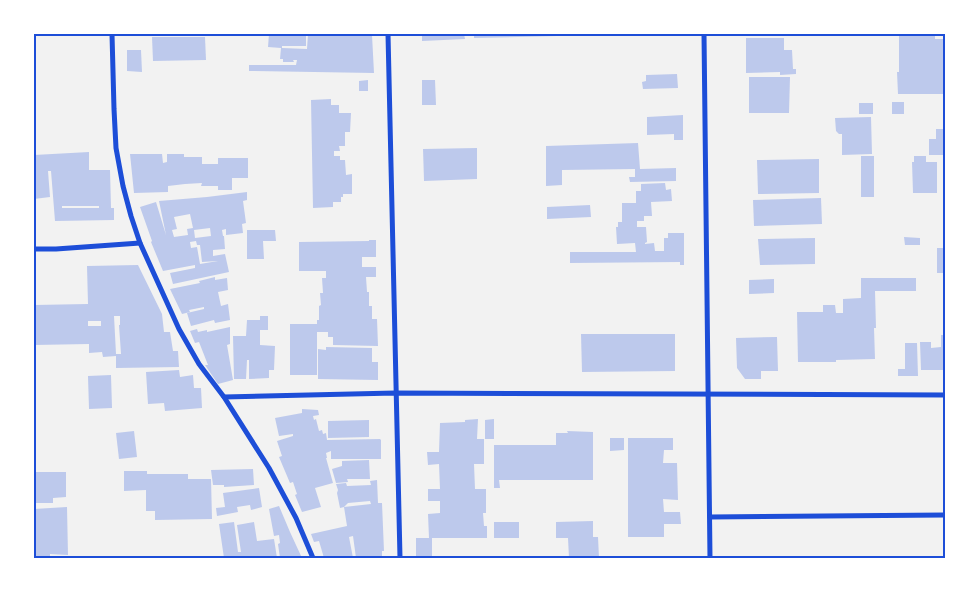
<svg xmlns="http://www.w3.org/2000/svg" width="979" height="592" font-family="Roboto,sans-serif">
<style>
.building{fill:#bdc9ec;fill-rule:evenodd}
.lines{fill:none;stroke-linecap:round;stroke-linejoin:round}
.minor{stroke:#1d4ed8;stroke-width:5}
.neatline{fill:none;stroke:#1d4ed8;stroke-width:2}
</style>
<rect width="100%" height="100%" fill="#f2f2f2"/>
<g class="building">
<path d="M269 34H306V46H282V48L307 49 308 34 372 35 374 73 249 71V65H296L297 60H293L294 62H283V59H280L281 48 268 47Z"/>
<path d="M422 34H464L465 39 422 41Z"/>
<path d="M474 34H557V36L474 38Z"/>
<path d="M899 34H935V39H945V94H898L897 72H899Z"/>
<path d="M152 37H205L206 60 153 61Z"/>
<path d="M746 38H784V50H792L793 69H796V74L780 75V72L746 73Z"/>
<path d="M127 50H141L142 72 127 71Z"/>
<path d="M677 74 678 88 643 89 642 82 646 81V75Z"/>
<path d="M749 77H790L789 113H749Z"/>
<path d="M368 80V91H359V81Z"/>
<path d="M422 80H435L436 105H422Z"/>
<path d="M331 99V105H339V113H351L350 132H345V146H339L340 151H334V156H340V160H345L346 175 352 174V194H343V197H341V202H333V207L313 208 311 100Z"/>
<rect x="892" y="102" width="12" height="12"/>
<rect x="859" y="103" width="14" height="11"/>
<path d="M683 115V140H674V134L647 135V117Z"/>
<path d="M871 117 872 154 842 155V134H839L836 131 835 118Z"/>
<path d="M936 129H945V155H929V139H936Z"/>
<path d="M638 143 640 169 676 168V181L630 182 629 177H635V169L562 170V185L546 186V146Z"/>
<path d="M477 148V179L424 181 423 149Z"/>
<path d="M89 152V170H110L111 208H114V220L55 221 51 171H48L50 197 34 199V155ZM62 206H99V208H62Z"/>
<path d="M130 154H162L163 163 167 162V154H184V157H202V164H218V158H248V178H232V190H218V186H201L202 183 185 184 168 186V192L134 193Z"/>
<rect x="861" y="156" width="13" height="41"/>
<path d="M914 156H926V162H937V193H913L912 162H914Z"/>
<path d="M819 159V193L758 194 757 160Z"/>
<path d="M665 183 666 190 671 189 672 201 651 202 652 216H644V221H637V227H646L647 242 645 243V244L654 243 655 251H664V238H668V233H684V265H680V262L570 263V252H636L635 243 617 244 616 227H618V222H622V203H636V191H641V184Z"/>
<path d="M247 192V200L243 201 246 223 242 224 243 233 226 235V229L222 230 223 236H224L225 249 213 250V256L225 254 229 272 173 284 170 273 195 268V265L163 271 151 242 152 241 140 207 156 202 166 235 159 201 207 197ZM190 214 193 228 187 229 188 235 174 237 172 230 177 229 174 217ZM210 228 211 236 195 238 194 230ZM196 241 197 245H200L202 262 218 261 200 264 197 247 191 248 190 242Z"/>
<path d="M821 198 822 224 754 226 753 200Z"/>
<path d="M590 205 591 217 547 219V207Z"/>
<path d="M247 230H275L276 241H263L264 259H247Z"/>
<path d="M904 237 920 238V245H905Z"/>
<path d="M815 238V264L760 265 758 239Z"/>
<path d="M369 240H376V257H362V267H376V277H366L367 292H369V306H372V319H377L378 346 333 345V337H328V332H317V375H290V324H317V320H319V306L321 305 320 293H323L322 278H326V271H299V242L369 241Z"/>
<rect x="937" y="248" width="8" height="25"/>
<path d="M138 265 162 314 164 332H170L173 351H178L179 367 116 368V356L103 357 102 352 89 353V344L34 345V305L88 304 87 266ZM114 316H120V325H119L121 354H116ZM88 321H101V326H88Z"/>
<path d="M215 277V280L227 278 228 290 218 292 221 306 228 304 230 320 215 323 214 320 191 326 187 313 204 309V307L189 310 190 312 182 314 170 289 200 283 199 281Z"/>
<path d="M861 278H916V291H875L876 328H874L875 359 836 360V362H798L797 312H823V305H835L836 313H843V299L861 298Z"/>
<path d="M774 279V293L749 294V280Z"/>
<path d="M260 316H268V330H260V345L275 346 274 370H269V378L249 379V360H247L246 379H234L233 336H246L247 320H260Z"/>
<path d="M230 327V344L227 345 233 380 218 384 205 365H208L199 342 195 343 190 331 197 329 198 332 207 330V332Z"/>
<path d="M581 334H675V371L582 372Z"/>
<path d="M941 335H945V370H921L920 342H931V348L941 347Z"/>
<path d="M777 337 778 371H761V379H745L737 368 736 338Z"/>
<path d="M905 343H917L918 376H898V369H905Z"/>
<path d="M326 347 372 348V362H378V380L318 379V349L326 350Z"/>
<path d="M179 370 180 377 193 375 194 388H201L202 408 165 411 164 403 148 404 146 372Z"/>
<path d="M111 375 112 408 89 409 88 376Z"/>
<path d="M302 409 318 410 319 415 313 416 314 420 316 419 319 431 322 430 323 434 326 433 327 440 380 439 381 440V459H331V451L326 453 327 458H326L333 483 315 488 321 507 302 512 295 495 297 494 293 482 290 483 279 457 282 456 277 441 293 436V434L279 436 275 418 302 413Z"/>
<path d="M478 419 477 439H484V464H474L475 489H486V513H483L484 526H487V538H432V558H416V538H429L428 514 440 513V501H428V489H440L439 464 428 465 427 452H439L440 423 465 422V420Z"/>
<path d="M494 419V439H485V420Z"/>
<path d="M369 420V437L328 438V421Z"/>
<path d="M134 431 137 457 119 459 116 433Z"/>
<path d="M567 431 593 432V480H499L500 488H494V445H556V433H568Z"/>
<path d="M610 438H624V450L610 451Z"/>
<path d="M628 438H673V450H664L663 463H677L678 500 663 499 664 512H680L681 524H664V537H628Z"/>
<path d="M369 460 370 479H347L348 482 336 483 332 469 342 466V461Z"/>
<path d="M253 469 254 485 224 487V485H213L211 470Z"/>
<path d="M124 471H147V474H188V479H211L212 519 155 520V511H146V490L124 491Z"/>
<path d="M34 472H66V497L53 498V503H34Z"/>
<path d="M377 480 378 503H382L384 551H382V558H356L353 536 349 537 353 558H324L319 541 314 542 311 534 347 526 344 507 340 508 337 493 338 490 336 484 346 483 347 486 371 485 370 481ZM370 501 371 504 344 507 348 503Z"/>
<path d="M259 488 262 507 251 510 250 505 237 507 238 512 217 516 216 508 225 507 223 493Z"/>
<path d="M279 506 290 532 302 558H280L278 544 280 543 279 535 274 536 269 509Z"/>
<path d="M67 507 68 555 50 554V556H36L34 509Z"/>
<path d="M593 521V537H598L599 558H569L568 538H556V522Z"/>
<path d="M234 522 238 552H241L237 525 254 522 257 541 274 539 277 558H224L219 524Z"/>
<rect x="494" y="522" width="25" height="16"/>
</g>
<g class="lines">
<g class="minor">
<path d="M112 34 114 109 116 148 123 186 131 216 140 243 179 329 199 364 224 397 269 468 296 518 313 558"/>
<path d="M388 34 400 558"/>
<path d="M704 34 710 558"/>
<path d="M34 249H56L140 243"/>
<path d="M224 397 395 393 945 395"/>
<path d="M710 517 945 515"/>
</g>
</g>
<rect width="979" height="592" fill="none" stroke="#ffffff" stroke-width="70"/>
<rect x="35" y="35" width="909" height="522" class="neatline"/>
</svg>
